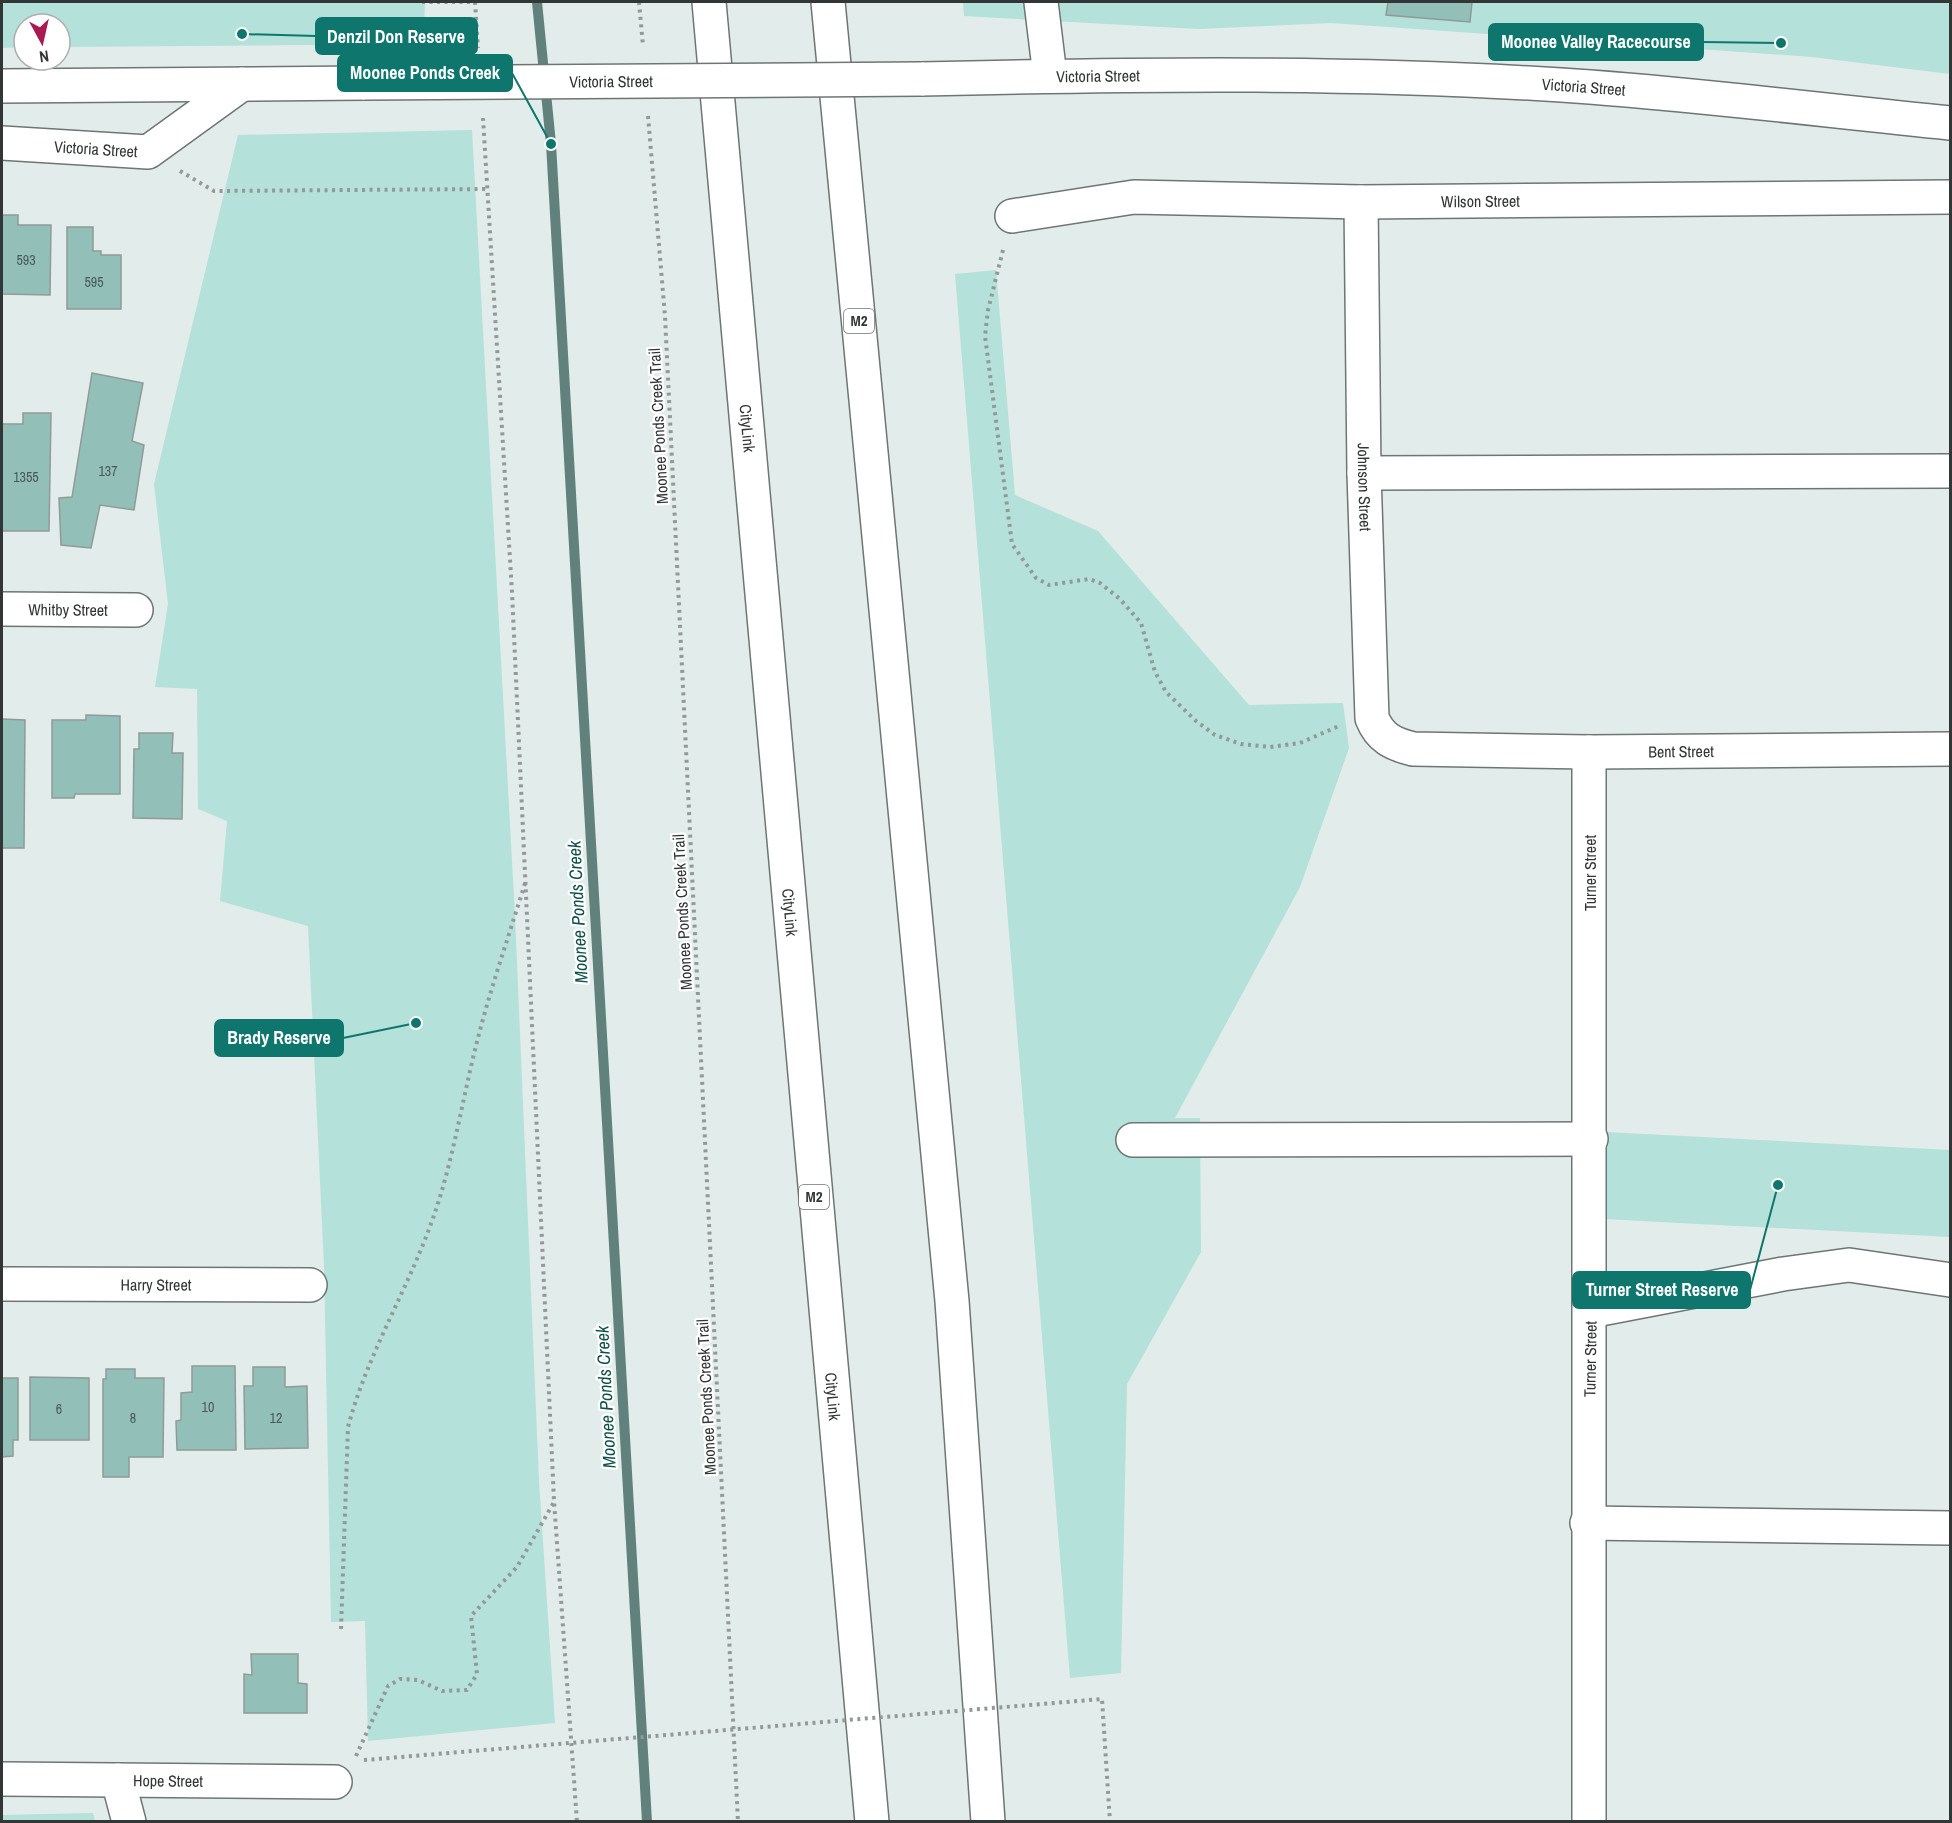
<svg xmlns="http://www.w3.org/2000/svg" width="1952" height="1823" font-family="'Archivo Narrow',sans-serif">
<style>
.green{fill:#b4e1d9}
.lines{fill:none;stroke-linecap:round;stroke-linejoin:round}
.stream{stroke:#60817c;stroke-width:10}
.building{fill:#92c0b9;stroke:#909a98;stroke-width:1.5}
.minor-casing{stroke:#6d7674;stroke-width:36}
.highway-casing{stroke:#6d7674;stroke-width:36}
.path{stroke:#929998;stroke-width:4;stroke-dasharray:3 4.5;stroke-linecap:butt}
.minor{stroke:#fff;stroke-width:33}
.highway{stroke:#fff;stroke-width:33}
.minor-bridge-casing{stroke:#6d7674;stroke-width:36;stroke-linecap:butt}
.path-bridge{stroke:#929998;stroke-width:4;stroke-dasharray:3 4.5;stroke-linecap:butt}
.minor-bridge{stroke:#fff;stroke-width:33}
.labels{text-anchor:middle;stroke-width:4.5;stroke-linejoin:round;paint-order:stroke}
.number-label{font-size:14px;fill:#4b5857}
.shield{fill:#fff;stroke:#707272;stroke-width:1.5}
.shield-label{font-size:15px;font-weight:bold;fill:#333636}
.street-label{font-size:16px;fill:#333636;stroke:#fff}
.water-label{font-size:18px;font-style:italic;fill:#10524a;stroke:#fff}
.leader{fill:none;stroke:#0f766e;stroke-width:2}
.callout-dot{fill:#0f766e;stroke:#fff;stroke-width:2}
.callout{fill:#0f766e;stroke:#0f766e;stroke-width:2}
.callout-label{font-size:18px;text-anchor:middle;font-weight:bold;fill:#fff}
</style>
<rect width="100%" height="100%" fill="#e2ecea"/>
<g class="green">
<path d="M2 2H425V3L423 44 60 47V24H24V47L2 48Z"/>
<path d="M963 2H1950V74L1812 57 1331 23 1198 29 964 16Z"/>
<path d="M472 130 515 916 539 1481 555 1723 368 1741 365 1621 331 1622 324 1266 308 926 220 901 227 821 198 809 197 689 155 687 168 604 154 484 238 135Z"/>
<path d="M996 270 1015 495 1098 531 1249 705 1343 703 1349 748 1300 887 1175 1118H1200L1201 1252 1127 1384 1121 1673 1070 1678 955 274Z"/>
<path d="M1606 1132 1950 1150V1237L1604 1219Z"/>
<path d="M93 1813 95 1821H2V1815Z"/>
</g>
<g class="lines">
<path class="stream" d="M537 2 551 144 647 1822"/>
</g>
<g class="building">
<path d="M1388 2H1472L1470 22 1386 15Z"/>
<path d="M2 215H18V225H51L50 295 2 294Z"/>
<path d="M67 227H93V251H101V255H121V309H67Z"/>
<path d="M92 373 143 383 132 441 144 445 134 510 100 505 91 548 61 545 59 498 72 497Z"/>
<path d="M23 413H51L49 531H2V424H23Z"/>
<path d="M86 715 120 716V794H75L74 798H52V720H86Z"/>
<path d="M2 719 25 720 24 848H2Z"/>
<path d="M139 733H173L172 753H183L182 819 133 818 134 749H139Z"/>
<path d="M192 1366H235L236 1450H177L176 1421 181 1420V1393L192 1392Z"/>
<path d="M253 1367H285V1387L307 1386 308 1448 245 1449 244 1386H253Z"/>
<path d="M106 1369H135V1378H164L163 1457H129V1477H103V1379H106Z"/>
<path d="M30 1377 89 1378V1440H30Z"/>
<path d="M2 1378H18V1440H13V1456L2 1457Z"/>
<path d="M251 1654H298V1683L307 1684V1713H244V1674L252 1675Z"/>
</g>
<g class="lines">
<g class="minor-casing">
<g id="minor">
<path d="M1041 2 1050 76"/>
<path id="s1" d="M921 79C1144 74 1367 71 1590 87 1710 96 1830 111 1950 123"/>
<path d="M2 86 365 83"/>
<path id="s2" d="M2 143 148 152 242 84"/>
<path id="s3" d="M1361 202 1364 473 1372 718C1380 738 1393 744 1413 749L1589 752 1950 749"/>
<path id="s4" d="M1012 216 1134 197 1361 202 1950 197"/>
<path d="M1364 473 1950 471"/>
<path id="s5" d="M2 609 136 610"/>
<path d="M1133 1140 1591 1139"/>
<path id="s6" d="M2 1284 310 1285"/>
<path d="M1590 1311 1783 1274 1849 1265 1950 1280"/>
<path d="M1587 1523 1950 1528"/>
<path id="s7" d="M2 1779 335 1782"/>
<path d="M118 1780 129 1822"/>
<path d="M1589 1822V752"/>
</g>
</g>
<g class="highway-casing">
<g id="highway">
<path id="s8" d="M709 2C765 608 815 1215 872 1822"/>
<path d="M828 2 952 1301 988 1822"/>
</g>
</g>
<g class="path">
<path d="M422 2H475"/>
<path d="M475 2 478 48"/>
<path d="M639 2 643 46"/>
<path d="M648 116 665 316 738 1822"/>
<path d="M483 118 512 592 554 1501 577 1822"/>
<path d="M180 171 214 191 489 189"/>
<path d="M1003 250 988 310 985 336 1012 544 1036 578 1049 585 1089 579 1100 583 1120 599 1141 623 1155 672 1166 692 1196 721 1215 735 1241 744 1270 747 1300 743 1339 726"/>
<path d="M341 1629 348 1427C367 1355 407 1291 432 1221 451 1168 460 1113 473 1058 487 998 508 939 526 880"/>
<path d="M356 1756 388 1686 400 1679 418 1680 442 1691 467 1690 477 1674 471 1616 517 1567 554 1502"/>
</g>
<use href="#minor" class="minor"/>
<use href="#highway" class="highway"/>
<g class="minor-bridge-casing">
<g id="minor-bridge">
<path id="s9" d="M365 83 921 79"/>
</g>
</g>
<path class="path-bridge" d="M364 1760 1102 1699 1110 1822"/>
<use href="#minor-bridge" class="minor-bridge"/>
</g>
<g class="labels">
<g class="number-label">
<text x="26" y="265">593</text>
<text x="94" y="287">595</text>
<text x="108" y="476">137</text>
<text x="26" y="482">1355</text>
<text x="208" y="1412">10</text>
<text x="59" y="1414">6</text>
<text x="133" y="1423">8</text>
<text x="276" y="1423">12</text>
</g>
<g class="shield">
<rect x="844" y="309" width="30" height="24" rx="4.5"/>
<rect x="799" y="1185" width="30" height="24" rx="4.5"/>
</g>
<g class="shield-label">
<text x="859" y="326">M2</text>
<text x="814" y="1202">M2</text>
</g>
<g class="street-label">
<text dy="6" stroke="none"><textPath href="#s1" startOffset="177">Victoria Street</textPath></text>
<text dy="6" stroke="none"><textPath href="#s9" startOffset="246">Victoria Street</textPath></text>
<text dy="6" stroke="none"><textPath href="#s1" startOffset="663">Victoria Street</textPath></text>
<text dy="6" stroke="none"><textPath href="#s2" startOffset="94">Victoria Street</textPath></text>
<text dy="6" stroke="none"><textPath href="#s4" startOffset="470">Wilson Street</textPath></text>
<text transform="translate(658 426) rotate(-93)" y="6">Moonee Ponds Creek Trail</text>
<text dy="6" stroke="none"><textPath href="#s8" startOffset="428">CityLink</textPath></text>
<text dy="6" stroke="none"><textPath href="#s3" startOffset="285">Johnson Street</textPath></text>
<text dy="6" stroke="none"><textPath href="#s5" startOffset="66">Whitby Street</textPath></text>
<text dy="6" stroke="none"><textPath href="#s3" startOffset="838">Bent Street</textPath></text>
<text transform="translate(1590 873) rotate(-90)" y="6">Turner Street</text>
<text transform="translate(682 912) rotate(-93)" y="6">Moonee Ponds Creek Trail</text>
<text dy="6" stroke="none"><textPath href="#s8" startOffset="914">CityLink</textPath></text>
<text dy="6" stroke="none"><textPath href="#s6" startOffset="154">Harry Street</textPath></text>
<text transform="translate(1590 1359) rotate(-89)" y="6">Turner Street</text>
<text dy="6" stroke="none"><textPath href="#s8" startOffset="1400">CityLink</textPath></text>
<text transform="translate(706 1397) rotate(-93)" y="6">Moonee Ponds Creek Trail</text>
<text dy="6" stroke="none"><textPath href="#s7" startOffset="166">Hope Street</textPath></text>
</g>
<g class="water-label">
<text transform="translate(578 912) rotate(-93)" y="6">Moonee Ponds Creek</text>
<text transform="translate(606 1397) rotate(-93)" y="6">Moonee Ponds Creek</text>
</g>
</g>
<path class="leader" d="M242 34L316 36M1781 43L1703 42M551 144L512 73M416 1023L343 1038M1778 1185L1750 1290"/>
<g class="callout-dot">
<circle cx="242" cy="34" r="6"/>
<circle cx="1781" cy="43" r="6"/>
<circle cx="551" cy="144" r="6"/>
<circle cx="416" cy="1023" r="6"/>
<circle cx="1778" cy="1185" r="6"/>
</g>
<g class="callout">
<rect x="316" y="18" width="161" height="36" rx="6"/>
<rect x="1489" y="24" width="214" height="36" rx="6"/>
<rect x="338" y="55" width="174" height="36" rx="6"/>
<rect x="215" y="1020" width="128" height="36" rx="6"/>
<rect x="1573" y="1272" width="177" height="36" rx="6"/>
</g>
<g class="callout-label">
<text x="396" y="43">Denzil Don Reserve</text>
<text x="1596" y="48">Moonee Valley Racecourse</text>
<text x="425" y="79">Moonee Ponds Creek</text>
<text x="279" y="1044">Brady Reserve</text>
<text x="1662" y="1296">Turner Street Reserve</text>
</g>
<rect width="1952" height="1823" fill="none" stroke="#333636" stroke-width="6"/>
<g transform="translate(42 42) rotate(172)"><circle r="28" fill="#ffffff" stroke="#adafaf" stroke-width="1.5"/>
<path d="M0-4.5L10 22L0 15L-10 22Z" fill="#a91954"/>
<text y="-9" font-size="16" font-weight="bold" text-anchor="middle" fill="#333636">N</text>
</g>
</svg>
